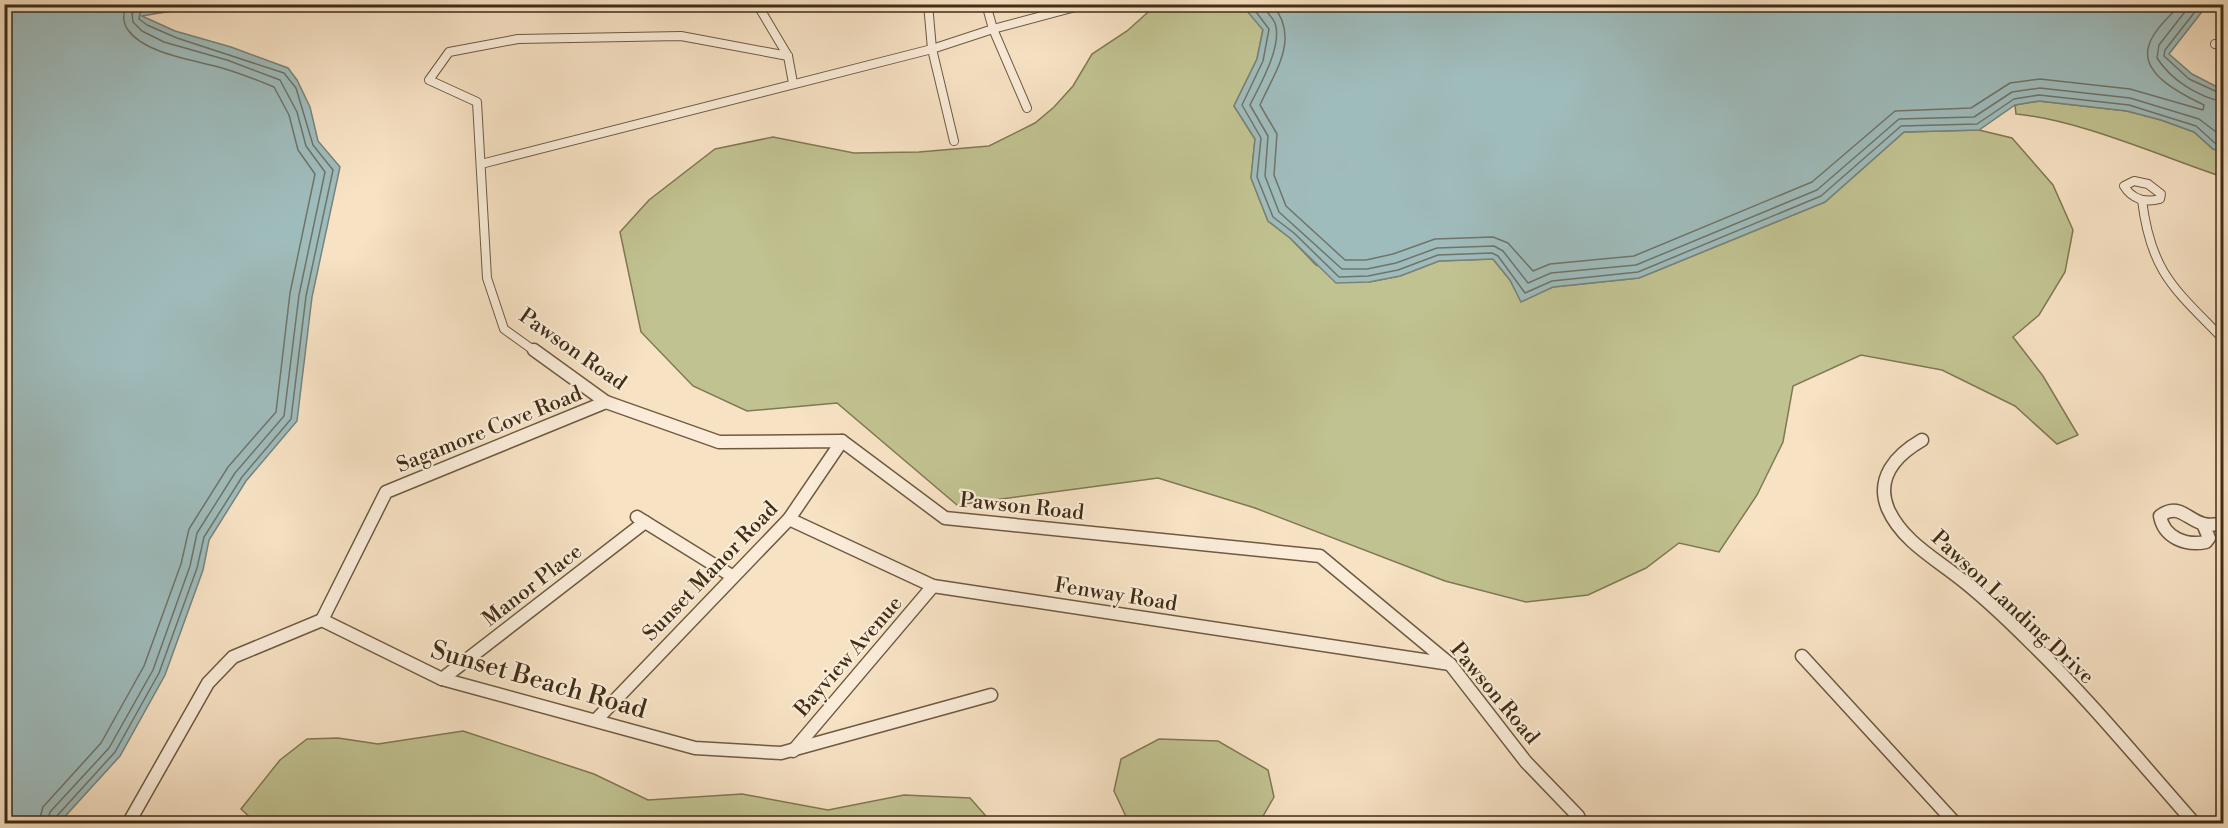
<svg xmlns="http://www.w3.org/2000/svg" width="2228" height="828" font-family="'Libre Bodoni',serif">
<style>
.green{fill:#c1c291;stroke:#807853;stroke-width:1.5}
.water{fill:#9fbcbc;stroke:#798379;stroke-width:1.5}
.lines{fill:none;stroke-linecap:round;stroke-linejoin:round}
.shore{stroke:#707468;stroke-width:1.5}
.street-far1-casing{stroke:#6e5a41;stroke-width:10}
.street-casing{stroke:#6e5a41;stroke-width:15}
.street-far1{stroke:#faecd9;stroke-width:8}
.street{stroke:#faecd9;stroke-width:12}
.labels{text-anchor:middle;stroke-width:4.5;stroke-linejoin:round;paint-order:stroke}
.street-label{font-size:21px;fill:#402d15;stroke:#faecd9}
.near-street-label{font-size:26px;fill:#402d15;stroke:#faecd9}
</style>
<rect width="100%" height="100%" fill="#f7e2c4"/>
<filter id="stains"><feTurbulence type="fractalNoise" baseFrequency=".00333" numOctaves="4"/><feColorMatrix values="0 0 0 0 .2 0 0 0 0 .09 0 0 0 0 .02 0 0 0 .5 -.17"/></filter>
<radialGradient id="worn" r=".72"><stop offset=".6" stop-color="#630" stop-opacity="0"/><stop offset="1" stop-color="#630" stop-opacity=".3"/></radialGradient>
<g class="green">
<path d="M1156 5H1242L1263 29 1257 59 1234 106 1255 139 1251 178 1268 221 1290 238 1316 265 1369 282 1400 276 1439 261 1493 259 1510 280 1521 301 1553 287 1639 278 1825 202 1904 132 1979 130 2012 138 2053 185 2073 230 2065 272 2039 315 2013 337 2043 376 2078 435 2057 444 2015 406 1942 370 1861 355 1793 386 1783 442 1757 495 1719 552 1679 543 1646 568 1588 595 1526 602 1445 581 1255 508 1158 478 957 505 837 403 747 411 693 386 641 332 620 232 649 200 715 149 773 137 854 153 919 152 989 146 1035 123 1054 107 1073 86 1092 54 1127 31Z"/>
<path d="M2039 101 2127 111 2161 120 2194 132 2213 149 2223 150V177C2160 156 2080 120 2016 114L2015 105Z"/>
<path d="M463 731 594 774 648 800 742 794 828 810 904 795 970 798 992 823 257 824 241 809 280 760 307 739 338 738 378 744Z"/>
<path d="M1159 739 1218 741 1268 770 1274 797 1259 823H1129L1114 791 1121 759Z"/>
</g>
<g class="water">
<path d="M5 4 393 5C344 14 294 5 244 5 211 5 175 10 142 16L175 31 231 47 288 68 297 80 310 107 318 141 340 167 312 297 297 421 246 481 209 540 203 570 165 675 120 756 59 823H5Z"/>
<path d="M2208 4 2169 54 2192 74 2223 90V153L2213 149 2194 132 2161 120 2127 111 2039 101 2015 105 1979 130 1904 132 1825 202 1639 278 1553 287 1521 302 1510 280 1493 259 1439 261 1400 276 1369 282 1336 283 1290 238 1268 221 1251 178 1255 139 1234 106 1257 59 1263 30 1242 5Z"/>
</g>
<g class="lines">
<g class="shore">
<path d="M1250 4 1269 29 1263 61 1242 105 1261 138 1257 177 1273 217 1294 233 1339 277 1368 276 1398 270 1438 255 1492 253 1498 256 1525 293 1552 281 1638 272 1821 196 1901 126 1977 124 2014 99 2039 95 2129 105 2196 126 2216 144 2224 146"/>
<path d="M1260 4C1265 10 1272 16 1275 23 1283 45 1260 85 1250 105L1268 136 1265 176 1279 212 1342 269H1367L1396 263 1437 248 1494 246 1503 251 1528 283 1551 273 1636 265 1817 190 1899 119 1974 117 2012 92 2040 88 2130 98 2199 119 2224 138"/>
<path d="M1272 4C1301 38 1275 71 1260 105L1277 134 1274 175 1286 206 1345 260H1366L1393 254 1435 239 1493 237 1508 243 1533 271 1550 264 1634 256 1812 182 1895 111 1971 108 2010 83 2040 79 2130 89 2203 110 2204 105C2183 95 2139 74 2149 45 2154 29 2170 17 2180 4"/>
<path d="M2191 4 2159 45 2157 58C2171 80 2198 97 2224 102"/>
<path d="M2201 4 2165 50 2164 56 2189 79 2224 95"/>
<path d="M38 824 43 807 101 743 144 666 181 564 189 529 228 467 276 412 290 293 315 174 298 150 289 115 274 87C257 80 239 73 222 68 195 60 145 54 128 30 122 22 123 13 126 4"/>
<path d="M47 824 50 812 109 748 153 670 190 566 197 533 235 473 284 416 299 295 325 172 306 146 297 112 280 80 227 60 164 42 142 31 133 22 132 14 138 4"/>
<path d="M55 824 56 817 115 752 159 673 197 568 204 537 242 477 291 419 306 296 333 170 313 145 296 88 284 73 177 38 147 25 139 19 140 13 145 9 183 4"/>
</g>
<g class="street-far1-casing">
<g id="street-far1">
<path d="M757 4 788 56 793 83"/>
<path d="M928 4 932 49 954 141"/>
<path d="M986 4 993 29 1027 108"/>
<path d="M2215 44 2224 46"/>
<path d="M481 164 932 49 993 29 1083 5"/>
<path d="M2134 181 2148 184 2161 194 2160 199C2145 203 2132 199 2124 186Z"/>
<path d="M2142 200C2151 274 2176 290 2224 340"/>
<path d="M536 352 504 329 487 278 477 102 429 80 449 52 518 39 681 36 788 56"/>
</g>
</g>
<g class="street-casing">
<g id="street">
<path d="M534 350 606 402 719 442 842 441 945 518 1320 556 1450 664 1526 762 1578 816 1582 824"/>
<path d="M1922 440C1896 455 1875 478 1888 509 1903 543 1940 561 1967 584 1989 602 2010 622 2030 642 2089 699 2141 763 2195 824"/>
<path d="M637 517 732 576"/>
<path d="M789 519 933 586 1450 664"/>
<path d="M2203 524 2209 538 2206 542C2186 546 2164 538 2160 516 2179 502 2187 520 2204 524 2211 526 2218 524 2224 523"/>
<path d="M322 620 386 492 606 402"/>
<path d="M1802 656 1956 824"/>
<path d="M442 679 645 522"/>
<path d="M596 720 789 519 842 441"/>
<path d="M793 751 933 586"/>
<path d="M128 824 208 683 233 657 322 620 442 679 695 748 781 753 991 695"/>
</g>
</g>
<use href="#street-far1" class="street-far1"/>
<use href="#street" class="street"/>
</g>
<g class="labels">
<g class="street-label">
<text transform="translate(573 349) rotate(35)" y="7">Pawson Road</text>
<text transform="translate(489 429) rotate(-22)" y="7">Sagamore Cove Road</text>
<text transform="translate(1022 506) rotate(6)" y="7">Pawson Road</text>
<text transform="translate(710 571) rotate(-46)" y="7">Sunset Manor Road</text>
<text transform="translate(532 585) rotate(-38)" y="7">Manor Place</text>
<text transform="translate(1116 594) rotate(9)" y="7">Fenway Road</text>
<text transform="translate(2013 607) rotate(43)" y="7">Pawson Landing Drive</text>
<text transform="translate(848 656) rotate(-49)" y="7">Bayview Avenue</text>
<text transform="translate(1495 693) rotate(50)" y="7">Pawson Road</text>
</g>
<g class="near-street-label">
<text transform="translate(539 679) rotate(16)" y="9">Sunset Beach Road</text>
</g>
</g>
<rect width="2228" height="828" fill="none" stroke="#f7e2c4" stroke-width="24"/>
<rect x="6" y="6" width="2216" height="816" fill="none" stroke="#402d15" stroke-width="3"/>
<rect x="12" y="12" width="2204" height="804" fill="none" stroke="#402d15" stroke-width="1.5"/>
<rect width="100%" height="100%" filter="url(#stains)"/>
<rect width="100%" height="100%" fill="url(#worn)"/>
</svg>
